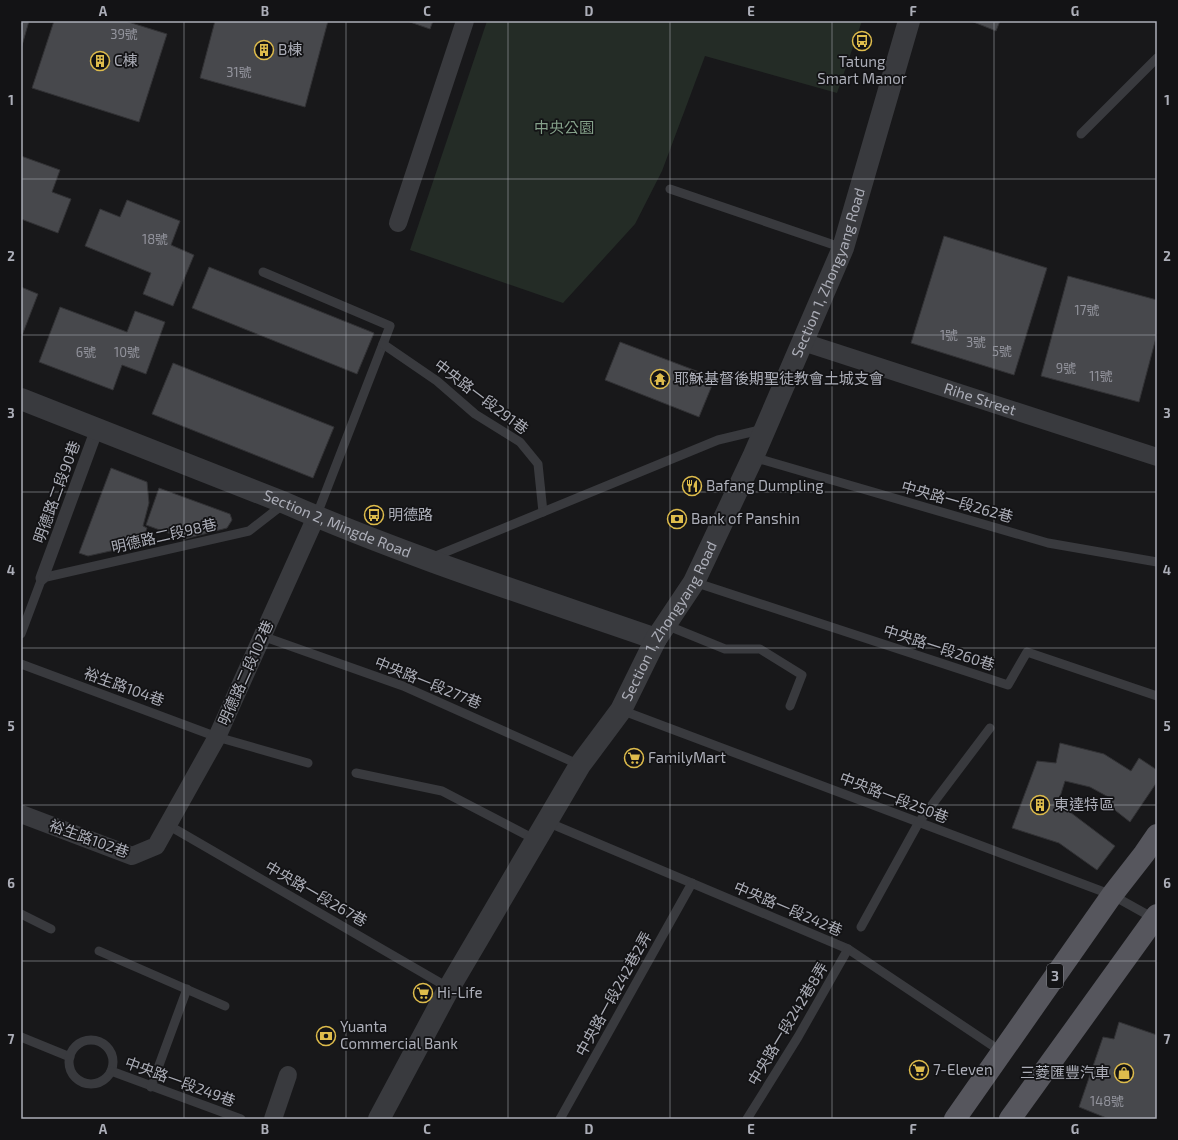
<svg xmlns="http://www.w3.org/2000/svg" width="1178" height="1140" font-family="'Exo 2','Noto Sans TC',sans-serif">
<style>
.green{fill:#242c26}
.building{fill:#47484c;stroke:#323235}
.lines{fill:none;stroke-linecap:round;stroke-linejoin:round}
.service{stroke:#393a3e;stroke-width:9}
.pedestrian{stroke:#393a3e;stroke-width:13}
.minor{stroke:#393a3e;stroke-width:18}
.tertiary{stroke:#393a3e;stroke-width:22}
.primary{stroke:#56565d;stroke-width:22}
.grid{fill:none;stroke:#acaeb8;stroke-width:1;stroke-opacity:0.55}
.labels{text-anchor:middle;stroke-width:3.5;stroke-linejoin:round;paint-order:stroke}
.number-label{font-size:13px;fill:#93949d}
.shield{fill:#131315;stroke:#7e8087;stroke-width:1}
.shield-label{font-size:14px;font-weight:bold;fill:#acaeb8}
.poi-label{font-size:15px;fill:#acaeb8;stroke:#131315;text-anchor:start}
.park-label{font-size:15px;fill:#85a18a;stroke:#131315}
.street-label{font-size:15px;fill:#acaeb8;stroke:#131315}
.neatline{fill:none;stroke:#acaeb8;stroke-width:1.5}
.grid-label{font-size:13px;text-anchor:middle;font-weight:bold;fill:#acaeb8}
</style>
<rect width="100%" height="100%" fill="#18181a"/>
<path class="green" d="M487 21H862L837 93 705 56 662 171 635 224 563 303 410 250Z"/>
<g class="building">
<path d="M21 21H29L21 49Z"/>
<path d="M54 21H125L167 34 139 122 32 88Z"/>
<path d="M215 21H328L305 107 200 78Z"/>
<path d="M407 21H433L430 29Z"/>
<path d="M971 21H1000L996 31Z"/>
<path d="M21 156 60 170 52 192 71 199 58 233 21 219Z"/>
<path d="M127 200 180 221 171 245 194 255 173 306 143 294 151 273 85 246 100 209 120 217Z"/>
<path d="M944 236 1047 268 1014 375 911 343Z"/>
<path d="M209 267 374 333 357 374 192 308Z"/>
<path d="M1068 276 1157 300V334L1139 402 1041 376Z"/>
<path d="M21 287 38 294 21 338Z"/>
<path d="M60 307 127 332 135 311 165 322 146 374 122 365 113 390 39 362Z"/>
<path d="M620 342 715 378 699 417 605 380Z"/>
<path d="M173 363 334 427 313 478 152 414Z"/>
<path d="M111 468 147 482 149 503 143 526 147 528 142 544 88 556 79 553Z"/>
<path d="M159 488 230 514 232 520 227 528 185 539 146 525Z"/>
<path d="M1060 743 1104 754 1131 771 1139 758 1157 770V782L1130 822 1111 807 1112 799 1090 787 1065 781 1058 803 1115 846 1097 870 1059 843 1012 828 1037 761 1056 763Z"/>
<path d="M1119 1022 1157 1035V1119H1109L1079 1107 1103 1037 1114 1039Z"/>
</g>
<g class="lines">
<g class="service">
<path d="M1081 134 1157 58"/>
<path d="M670 189 843 248"/>
<path d="M263 272 390 326 316 517"/>
<path d="M383 344 437 381 475 414 520 442 538 464 543 512"/>
<path d="M753 457 1048 543 1157 562"/>
<path d="M431 558 718 440 764 429"/>
<path d="M694 582 1008 685 1027 652 1157 696"/>
<path d="M666 625 725 649H760L802 675 790 706"/>
<path d="M21 634 42 578 249 531 285 503"/>
<path d="M262 636 403 686 580 765"/>
<path d="M21 664 217 737 308 763"/>
<path d="M621 710 1112 895 1155 919"/>
<path d="M356 773 442 791 536 840"/>
<path d="M547 822 848 949 1002 1052"/>
<path d="M168 825 449 988"/>
<path d="M21 914 51 929"/>
<path d="M861 927 919 822 990 728"/>
<path d="M99 951 225 1006"/>
<path d="M21 1037 70 1057"/>
<circle cx="91" cy="1062" r="22"/>
<path d="M111 1071 241 1119"/>
<path d="M151 1087 187 989"/>
<path d="M560 1119 692 883"/>
<path d="M747 1119 798 1037 848 949"/>
</g>
<path class="pedestrian" d="M42 578 97 429"/>
<g class="minor">
<path d="M398 223 465 21"/>
<path id="s1" d="M803 342 1157 457"/>
<path d="M21 814 132 856 156 846 217 737 316 517"/>
<path d="M273 1119 288 1075"/>
</g>
<g class="tertiary">
<path id="s2" d="M21 399 285 503C406 556 532 596 656 639"/>
<path id="s3" d="M379 1119 449 988 580 765 621 710 656 639 694 582 753 457 843 248 909 21"/>
</g>
<g class="primary">
<path d="M955 1119 1112 895 1144 854 1157 835"/>
<path d="M1010 1119 1157 915"/>
</g>
</g>
<path class="grid" d="M184 21V1119M346 21V1119M508 21V1119M670 21V1119M832 21V1119M994 21V1119M21 179H1157M21 335H1157M21 492H1157M21 648H1157M21 805H1157M21 961H1157"/>
<defs>
<g id="bus-ring" transform="scale(1)"><circle r="9.5" fill="#131315" stroke="#debc4c" stroke-width="1.5"/><path d="M-5-6H5V4H4V6H2V4H-2V6H-4V4H-5ZM-3.5-4V0h7V-4ZM-3.5 1.2v1.5H-2V1.2ZM2 1.2v1.5H3.5V1.2Z" fill="#debc4c"/></g>
<g id="building-ring" transform="scale(1)"><circle r="9.5" fill="#131315" stroke="#debc4c" stroke-width="1.5"/><path d="M-4-6H4V6H1V3H-1V6H-4ZM-2.5-4.3h1.7v1.8h-1.7ZM.8-4.3h1.7v1.8H.8ZM-2.5-1h1.7V.8h-1.7ZM.8-1h1.7V.8H.8Z" fill="#debc4c"/></g>
<g id="temple-ring" transform="scale(1)"><circle r="9.5" fill="#131315" stroke="#debc4c" stroke-width="1.5"/><path d="M0-6L5-2H3V0L6.5 2.5H4V6H1.5V3h-3V6H-4V2.5H-6.5L-3 0V-2H-5Z" fill="#debc4c"/></g>
<g id="restaurant-ring" transform="scale(1)"><circle r="9.5" fill="#131315" stroke="#debc4c" stroke-width="1.5"/><path d="M-5-6h1v4h1v-4h1v4h1v-4h1v5L-1.5 .5V6h-2V.5L-5-1ZM5-6V6H3V1.5H1.5Q1.5-4 5-6Z" fill="#debc4c"/></g>
<g id="bank-ring" transform="scale(1)"><circle r="9.5" fill="#131315" stroke="#debc4c" stroke-width="1.5"/><path d="M-6-4H6V4H-6ZM0-2.3a2.3 2.3 0 1 0 0 4.6a2.3 2.3 0 1 0 0-4.6Z" fill="#debc4c"/></g>
<g id="supermarket-ring" transform="scale(1)"><circle r="9.5" fill="#131315" stroke="#debc4c" stroke-width="1.5"/><path d="M-6-5.5h2.5l.6 2H6L4.5 2H-2.5L-4.4-4H-6ZM-1.5 3.2a1.3 1.3 0 1 0 .1 0ZM3 3.2a1.3 1.3 0 1 0 .1 0Z" fill="#debc4c"/></g>
<g id="shop-ring" transform="scale(1)"><circle r="9.5" fill="#131315" stroke="#debc4c" stroke-width="1.5"/><path d="M-5-2.5h2.3a2.7 3.5 0 0 1 5.4 0H5L5.5 6h-11ZM-1.5-2.5h3a1.5 2.3 0 0 0-3 0Z" fill="#debc4c"/></g>
</defs>
<g fill-rule="evenodd">
<use href="#bus-ring" x="862" y="41"/>
<use href="#building-ring" x="264" y="50"/>
<use href="#building-ring" x="100" y="61"/>
<use href="#temple-ring" x="660" y="379"/>
<use href="#restaurant-ring" x="692" y="486"/>
<use href="#bus-ring" x="374" y="515"/>
<use href="#bank-ring" x="677" y="519"/>
<use href="#supermarket-ring" x="634" y="758"/>
<use href="#building-ring" x="1040" y="805"/>
<use href="#supermarket-ring" x="423" y="993"/>
<use href="#bank-ring" x="326" y="1036"/>
<use href="#supermarket-ring" x="919" y="1070"/>
<use href="#shop-ring" x="1124" y="1073"/>
</g>
<g class="labels">
<g class="number-label">
<text x="124" y="39">39號</text>
<text x="239" y="77">31號</text>
<text x="155" y="244">18號</text>
<text x="1087" y="315">17號</text>
<text x="949" y="340">1號</text>
<text x="976" y="347">3號</text>
<text x="1002" y="356">5號</text>
<text x="86" y="357">6號</text>
<text x="127" y="357">10號</text>
<text x="1066" y="373">9號</text>
<text x="1101" y="381">11號</text>
<text x="1107" y="1106">148號</text>
</g>
<rect class="shield" x="1047" y="964" width="16" height="24" rx="3"/>
<g class="shield-label">
<text x="1055" y="981">3</text>
</g>
<g class="poi-label">
<text x="278" y="55">B棟</text>
<text x="114" y="66">C棟</text>
<text x="862" y="67" text-anchor="middle">Tatung<tspan x="862" dy="17">Smart Manor</tspan></text>
<text x="674" y="384">耶穌基督後期聖徒教會土城支會</text>
<text x="706" y="491">Bafang Dumpling</text>
<text x="388" y="520">明德路</text>
<text x="691" y="524">Bank of Panshin</text>
<text x="648" y="763">FamilyMart</text>
<text x="1054" y="810">東達特區</text>
<text x="437" y="998">Hi-Life</text>
<text x="340" y="1032">Yuanta<tspan x="340" dy="17">Commercial Bank</tspan></text>
<text x="933" y="1075">7-Eleven</text>
<text x="1110" y="1078" text-anchor="end">三菱匯豐汽車</text>
</g>
<g class="park-label">
<text x="564" y="133">中央公園</text>
</g>
<g class="street-label">
<text dy="5" stroke="none"><textPath href="#s3" startOffset="961">Section 1, Zhongyang Road</textPath></text>
<text transform="translate(481 397) rotate(37)" y="5">中央路一段291巷</text>
<text dy="5" stroke="none"><textPath href="#s1" startOffset="186">Rihe Street</textPath></text>
<text transform="translate(57 492) rotate(-70)" y="5">明德路二段90巷</text>
<text transform="translate(957 502) rotate(16)" y="5">中央路一段262巷</text>
<text dy="5" stroke="none"><textPath href="#s2" startOffset="340">Section 2, Mingde Road</textPath></text>
<text transform="translate(164 536) rotate(-13)" y="5">明德路二段98巷</text>
<text dy="5" stroke="none"><textPath href="#s3" startOffset="577">Section 1, Zhongyang Road</textPath></text>
<text transform="translate(939 648) rotate(18)" y="5">中央路一段260巷</text>
<text transform="translate(246 673) rotate(-66)" y="5">明德路二段102巷</text>
<text transform="translate(428 683) rotate(22)" y="5">中央路一段277巷</text>
<text transform="translate(124 687) rotate(20)" y="5">裕生路104巷</text>
<text transform="translate(894 798) rotate(21)" y="5">中央路一段250巷</text>
<text transform="translate(89 839) rotate(20)" y="5">裕生路102巷</text>
<text transform="translate(316 894) rotate(30)" y="5">中央路一段267巷</text>
<text transform="translate(788 909) rotate(23)" y="5">中央路一段242巷</text>
<text transform="translate(614 994) rotate(-61)" y="5">中央路一段242巷2弄</text>
<text transform="translate(788 1024) rotate(-59)" y="5">中央路一段242巷8弄</text>
<text transform="translate(180 1082) rotate(20)" y="5">中央路一段249巷</text>
</g>
</g>
<rect width="1178" height="1140" fill="none" stroke="#131315" stroke-width="44"/>
<rect x="22" y="22" width="1134" height="1096" class="neatline"/>
<g class="grid-label">
<text x="103" y="16">A</text>
<text x="265" y="16">B</text>
<text x="427" y="16">C</text>
<text x="589" y="16">D</text>
<text x="751" y="16">E</text>
<text x="913" y="16">F</text>
<text x="1075" y="16">G</text>
<text x="11" y="105">1</text>
<text x="1167" y="105">1</text>
<text x="11" y="261">2</text>
<text x="1167" y="261">2</text>
<text x="11" y="418">3</text>
<text x="1167" y="418">3</text>
<text x="11" y="575">4</text>
<text x="1167" y="575">4</text>
<text x="11" y="731">5</text>
<text x="1167" y="731">5</text>
<text x="11" y="888">6</text>
<text x="1167" y="888">6</text>
<text x="11" y="1044">7</text>
<text x="1167" y="1044">7</text>
<text x="103" y="1134">A</text>
<text x="265" y="1134">B</text>
<text x="427" y="1134">C</text>
<text x="589" y="1134">D</text>
<text x="751" y="1134">E</text>
<text x="913" y="1134">F</text>
<text x="1075" y="1134">G</text>
</g>
</svg>
